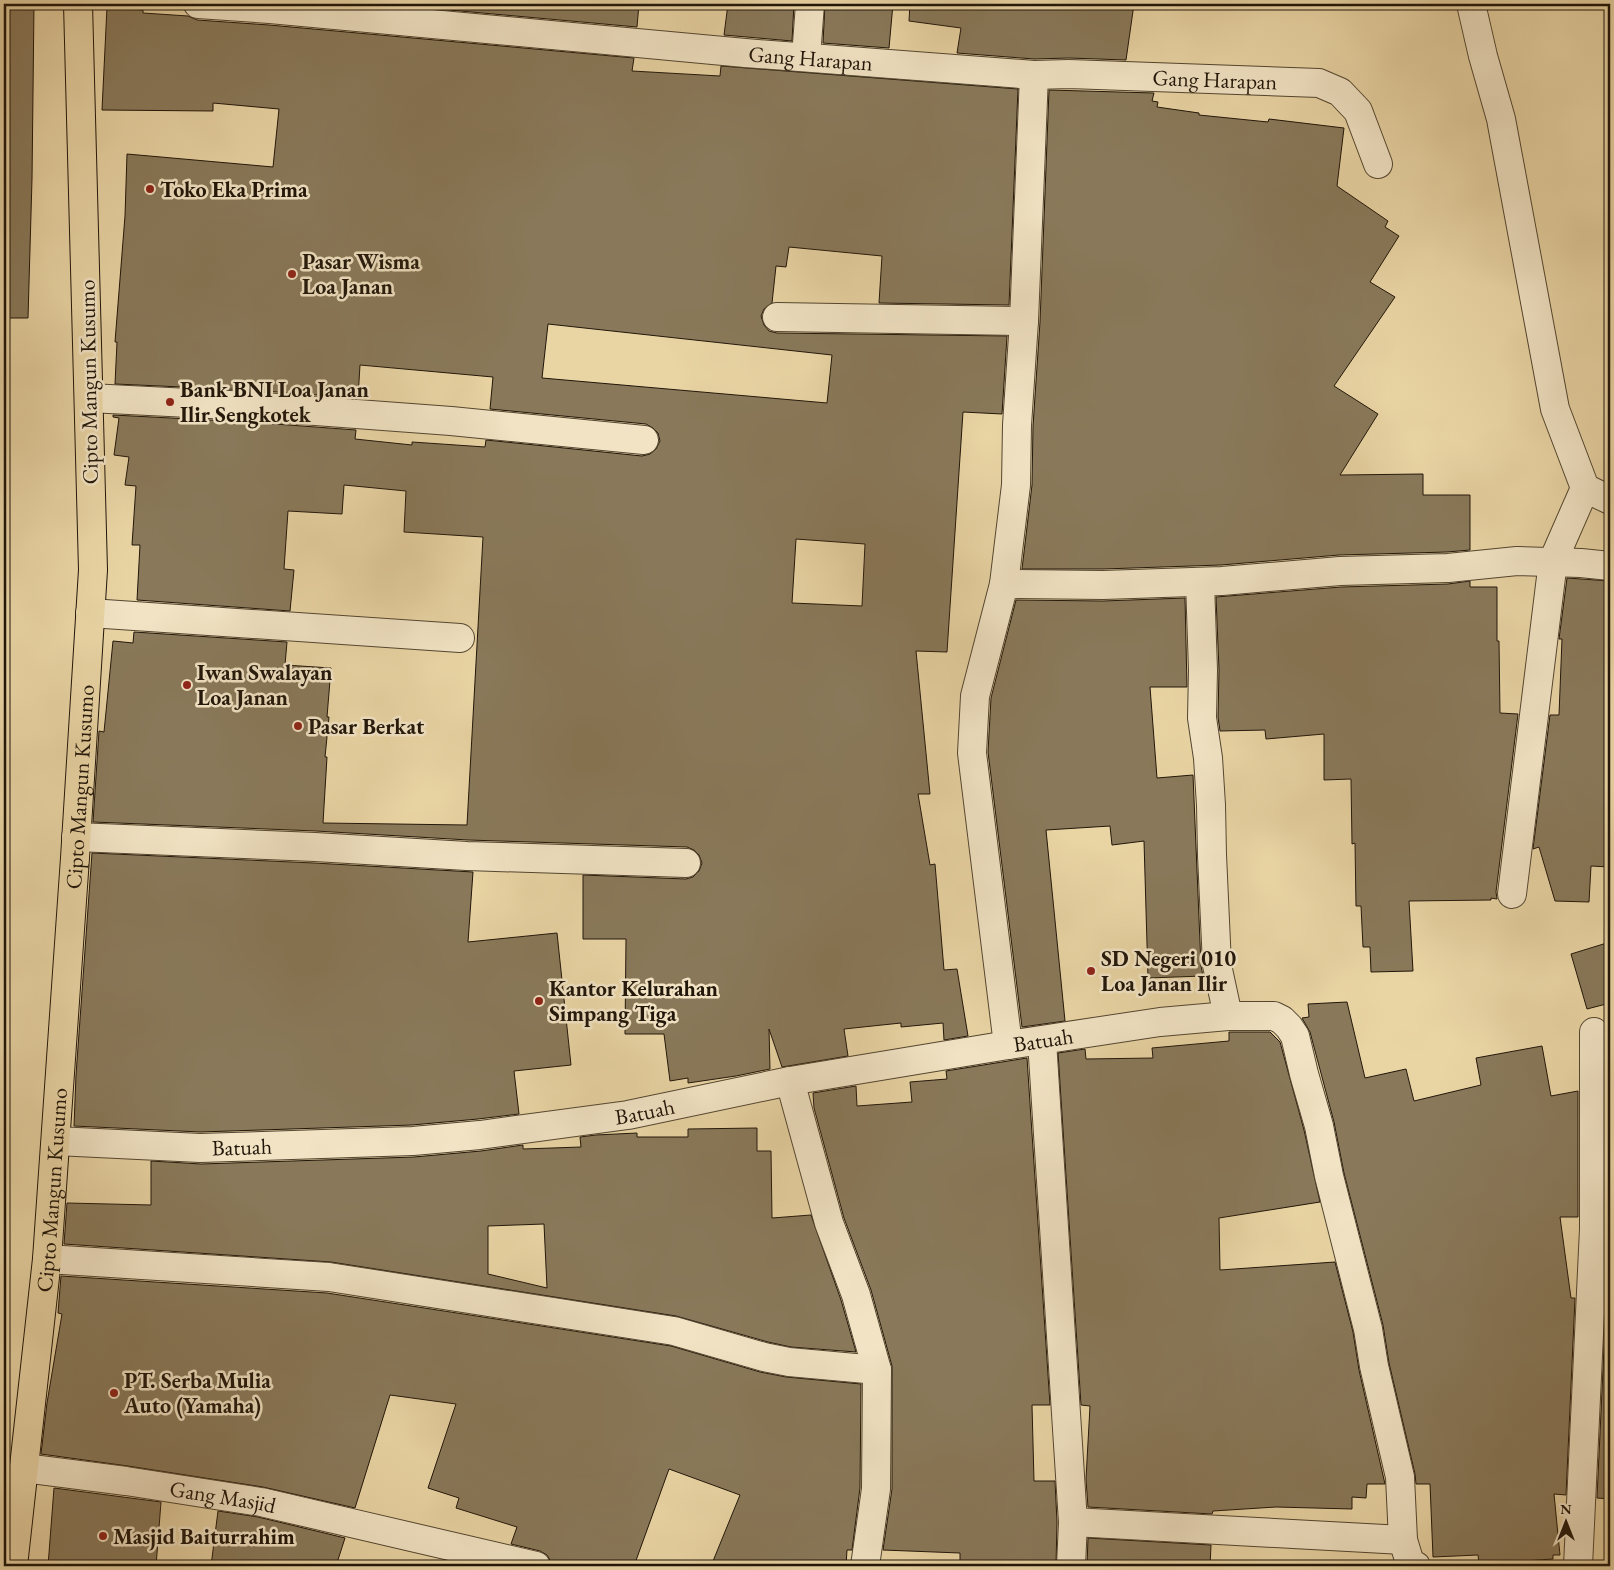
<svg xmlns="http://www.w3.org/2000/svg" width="1614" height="1570" font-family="'EB Garamond',serif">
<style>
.building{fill:#89795a;stroke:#21160a;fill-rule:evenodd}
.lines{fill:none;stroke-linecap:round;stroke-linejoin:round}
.minor-casing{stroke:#534630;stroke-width:30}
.highway-casing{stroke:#21160a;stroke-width:30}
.minor{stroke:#f1e3c4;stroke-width:28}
.highway{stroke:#e9d4a4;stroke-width:28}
.poi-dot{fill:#8f2418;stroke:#f1e3c4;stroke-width:2}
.labels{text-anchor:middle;stroke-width:5;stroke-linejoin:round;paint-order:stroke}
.street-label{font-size:22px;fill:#21160a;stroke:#f1e3c4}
.poi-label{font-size:22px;font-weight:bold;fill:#21160a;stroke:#f1e3c4;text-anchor:start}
</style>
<rect width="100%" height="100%" fill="#e9d4a4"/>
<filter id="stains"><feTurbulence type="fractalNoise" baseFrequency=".004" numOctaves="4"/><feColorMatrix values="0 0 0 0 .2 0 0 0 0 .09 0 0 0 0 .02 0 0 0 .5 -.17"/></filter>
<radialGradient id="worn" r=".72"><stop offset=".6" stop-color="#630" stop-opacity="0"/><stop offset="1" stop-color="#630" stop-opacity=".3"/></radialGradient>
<g class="building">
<path d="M4 4H34L32 179 28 318H4Z"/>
<path d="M383 4H639L637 27Z"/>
<path d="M728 4H794L792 41 724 35Z"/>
<path d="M825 4H893L889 48 823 43Z"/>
<path d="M910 4H1134L1126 60 1069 58 1034 59 957 53 961 28 909 21Z"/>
<path d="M107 7 143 10V13L188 16 197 20 269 25 634 58 632 71 720 76 721 66 1018 89 1009 305 879 303 882 256 789 247 786 267 776 266 772 303 764 309 761 316 764 325 769 331 777 333 1007 336 1002 414 963 412 947 652 916 651 930 794H918L930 865 935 864 944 970 957 969 968 1036 944 1040 943 1023 901 1027V1023L844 1029 848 1056 782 1067 769 1029 770 1069 736 1076 688 1083V1078L670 1081 664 1034H625L626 939H583V875L686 879 693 877 699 871 702 863 699 855 694 850 687 847 468 840 316 831 93 822 99 731 104 732 113 641 133 643 134 632 287 642 285 665 331 668 327 717H329L325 757H327L323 823 467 825 483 537 404 532 406 491 344 485 342 514 288 511 284 569 294 570 290 611 137 600 140 545H132L136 486 125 485 129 457 114 455 119 418 113 417V415L248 422 356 430 355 439 412 445V442L485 447 486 440 642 456 650 454 656 449 660 441 658 433 653 428 646 424 490 409 493 377 360 365 358 398 250 390 115 384 117 342H115L125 216 127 154 273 167 279 109 213 103V111L102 110ZM548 324 832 355 827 403 542 378ZM796 539 865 544 862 606 792 603Z"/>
<path d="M1049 90 1154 93 1152 101 1158 102 1157 107 1199 113V115L1268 122 1269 119 1344 128 1337 186 1388 221 1385 227 1399 236 1370 282 1395 297 1334 386 1378 414 1340 475 1423 474V495H1470V550L1447 552 1339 555 1221 565 1103 569H1022L1032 485 1033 426 1040 322Z"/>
<path d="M1567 578 1610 581V867L1591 866 1589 902 1555 901 1539 847 1533 849 1550 715H1559L1562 639H1559Z"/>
<path d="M1470 581V587H1497V641H1499L1500 713 1518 714 1496 892 1497 899 1491 898V900L1409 901 1413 971 1371 972 1370 947H1363L1361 906H1356L1355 843 1352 844 1351 779 1324 780V734L1266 739 1265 730 1220 731 1218 717 1219 670 1216 597 1341 587 1448 584Z"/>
<path d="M1185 598 1187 687H1150L1157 778 1193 775 1201 966 1203 976 1148 978 1144 841 1112 845 1110 826 1046 830 1065 1021 1022 1027 988 752 991 698 1016 600 1103 601Z"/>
<path d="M92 853 314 863 473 872 468 942 557 933 571 1065 514 1071 519 1114 478 1119 412 1125 200 1132 74 1126 76 1075Z"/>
<path d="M1610 942V1003L1587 1009 1571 954Z"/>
<path d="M1347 1002 1365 1078 1406 1069 1414 1101 1481 1085 1476 1058 1542 1046 1551 1096 1578 1091V1217H1560L1571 1298H1575L1566 1495 1554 1494 1560 1555H1553V1559L1479 1564 1478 1555 1433 1557 1430 1484H1416L1415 1474 1389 1363 1383 1325 1344 1173 1334 1122 1310 1032 1302 1018 1309 1017 1308 1004Z"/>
<path d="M1229 1032H1270L1280 1042 1304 1130 1320 1202 1219 1218 1220 1270 1335 1262 1353 1332 1359 1370 1385 1484H1367L1366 1498 1352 1497V1509L1276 1507 1213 1511 1212 1514 1088 1507 1086 1479 1090 1406 1081 1405 1058 1053 1085 1049 1086 1059 1153 1058 1152 1048 1229 1041Z"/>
<path d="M1027 1058 1050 1405H1032L1034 1481H1055L1057 1522 1056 1566H960V1553L883 1550 892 1489V1366L871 1290 844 1218 814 1108 813 1093 856 1086 857 1106 912 1102 910 1082 947 1079 946 1071Z"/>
<path d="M757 1128V1151H771L772 1218 811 1215 841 1300 856 1352 791 1347 768 1342 676 1316 331 1262 64 1244 67 1203 151 1205V1161L201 1164 414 1157 481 1151 523 1145V1149L581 1147 580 1137 596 1135 637 1133V1137H688V1129ZM544 1224 547 1288 488 1274V1226Z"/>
<path d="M61 1276 327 1293 671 1346 760 1372 786 1377 861 1384 860 1488 852 1550H847L846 1566H711L740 1495 669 1469 634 1566H563L551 1562 547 1555 540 1551 511 1544 517 1527 456 1508 459 1498 428 1488 456 1404 390 1395 355 1508 263 1487 128 1466 41 1454 47 1403 62 1314 58 1313Z"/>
<path d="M1606 1305H1610V1499L1597 1498Z"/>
<path d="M54 1488 161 1502 156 1566H48Z"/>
<path d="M218 1511 258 1517 345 1538 336 1566H211Z"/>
<path d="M1088 1538 1211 1545 1210 1566H1087Z"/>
</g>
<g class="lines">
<g class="minor-casing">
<g id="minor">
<path id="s1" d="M198 4 270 9 745 53 1034 75 1069 74 1319 83 1340 92 1358 111 1378 164"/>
<path d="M1471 4 1483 56 1501 119 1555 409 1585 488 1610 500"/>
<path d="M806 57 810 4"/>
<path d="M777 317 1024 321"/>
<path d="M89 398 249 406 451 421 644 440"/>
<path d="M1200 582 1203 670 1202 718 1208 758 1211 805 1212 855 1217 965 1228 1016"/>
<path d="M1004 584 1103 585 1222 581 1340 571 1448 568 1517 561 1581 563 1610 566"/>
<path d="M90 613 460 638"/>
<path d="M76 837 315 847 467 856 686 863"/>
<path d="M1512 894 1553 561 1585 488"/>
<path d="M1042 1041 1073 1522 1071 1566"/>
<path d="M1008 1045 972 753 975 696 1004 584 1016 485 1017 425 1024 321 1034 75"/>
<path d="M790 1081 829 1223 856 1295 877 1370 876 1489 865 1566"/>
<path id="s2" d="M56 1141 200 1148 413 1141 480 1135 628 1115 790 1081 1008 1045 1160 1022 1228 1016H1274L1282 1020 1289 1027 1295 1036 1304 1074 1319 1126 1329 1176 1368 1329 1374 1366 1400 1477 1403 1540 1410 1563 1416 1566"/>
<path d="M47 1259 329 1277 674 1331 764 1357 789 1362 877 1370"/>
<path id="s3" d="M24 1468 126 1481 261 1502 536 1566"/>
<path d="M1073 1522 1403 1540"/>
<path d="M1578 1566 1594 1229V1032"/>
</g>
</g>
<g class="highway-casing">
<g id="highway">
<path id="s4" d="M13 1566 47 1259 75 858 93 570 78 4"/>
</g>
</g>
<use href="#minor" class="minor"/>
<use href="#highway" class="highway"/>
</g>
<g class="poi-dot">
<circle cx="150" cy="189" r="5"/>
<circle cx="292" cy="274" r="5"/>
<circle cx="170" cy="402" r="5"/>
<circle cx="187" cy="685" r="5"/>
<circle cx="298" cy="726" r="5"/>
<circle cx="1091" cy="971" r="5"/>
<circle cx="539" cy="1001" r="5"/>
<circle cx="114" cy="1393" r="5"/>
<circle cx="103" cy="1536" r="5"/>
</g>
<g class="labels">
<g class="street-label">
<text dy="8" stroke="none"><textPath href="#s1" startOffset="615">Gang Harapan</textPath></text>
<text dy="8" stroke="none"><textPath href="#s1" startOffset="1020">Gang Harapan</textPath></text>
<text transform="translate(88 382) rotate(-91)" y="8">Cipto Mangun Kusumo</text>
<text dy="8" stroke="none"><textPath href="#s4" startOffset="782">Cipto Mangun Kusumo</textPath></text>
<text dy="8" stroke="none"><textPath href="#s2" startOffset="996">Batuah</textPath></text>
<text dy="8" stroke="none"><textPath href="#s2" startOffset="591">Batuah</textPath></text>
<text dy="8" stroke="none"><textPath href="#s2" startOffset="186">Batuah</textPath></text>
<text dy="8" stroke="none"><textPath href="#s4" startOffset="378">Cipto Mangun Kusumo</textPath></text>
<text dy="8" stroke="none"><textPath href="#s3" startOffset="201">Gang Masjid</textPath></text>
</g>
<g class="poi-label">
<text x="160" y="197">Toko Eka Prima</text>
<text x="302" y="269">Pasar Wisma<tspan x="302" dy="25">Loa Janan</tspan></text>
<text x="180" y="397">Bank BNI Loa Janan<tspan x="180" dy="25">Ilir Sengkotek</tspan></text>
<text x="197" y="680">Iwan Swalayan<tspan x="197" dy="25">Loa Janan</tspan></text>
<text x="308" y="734">Pasar Berkat</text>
<text x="1101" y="966">SD Negeri 010<tspan x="1101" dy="25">Loa Janan Ilir</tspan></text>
<text x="549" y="996">Kantor Kelurahan<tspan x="549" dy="25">Simpang Tiga</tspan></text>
<text x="124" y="1388">PT. Serba Mulia<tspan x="124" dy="25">Auto (Yamaha)</tspan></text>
<text x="113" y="1544">Masjid Baiturrahim</text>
</g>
</g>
<rect width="1614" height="1570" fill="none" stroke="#e9d4a4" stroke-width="20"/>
<rect x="5" y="5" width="1604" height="1560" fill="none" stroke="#21160a" stroke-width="2.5"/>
<rect x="10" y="10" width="1594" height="1550" fill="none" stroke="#21160a"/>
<g transform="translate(1566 1522)" stroke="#f1e3c4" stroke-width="4" paint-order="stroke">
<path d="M0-4L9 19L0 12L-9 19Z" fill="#21160a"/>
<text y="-8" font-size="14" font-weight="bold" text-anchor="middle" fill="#21160a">N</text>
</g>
<rect width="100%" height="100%" filter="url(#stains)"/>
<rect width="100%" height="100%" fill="url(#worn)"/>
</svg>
